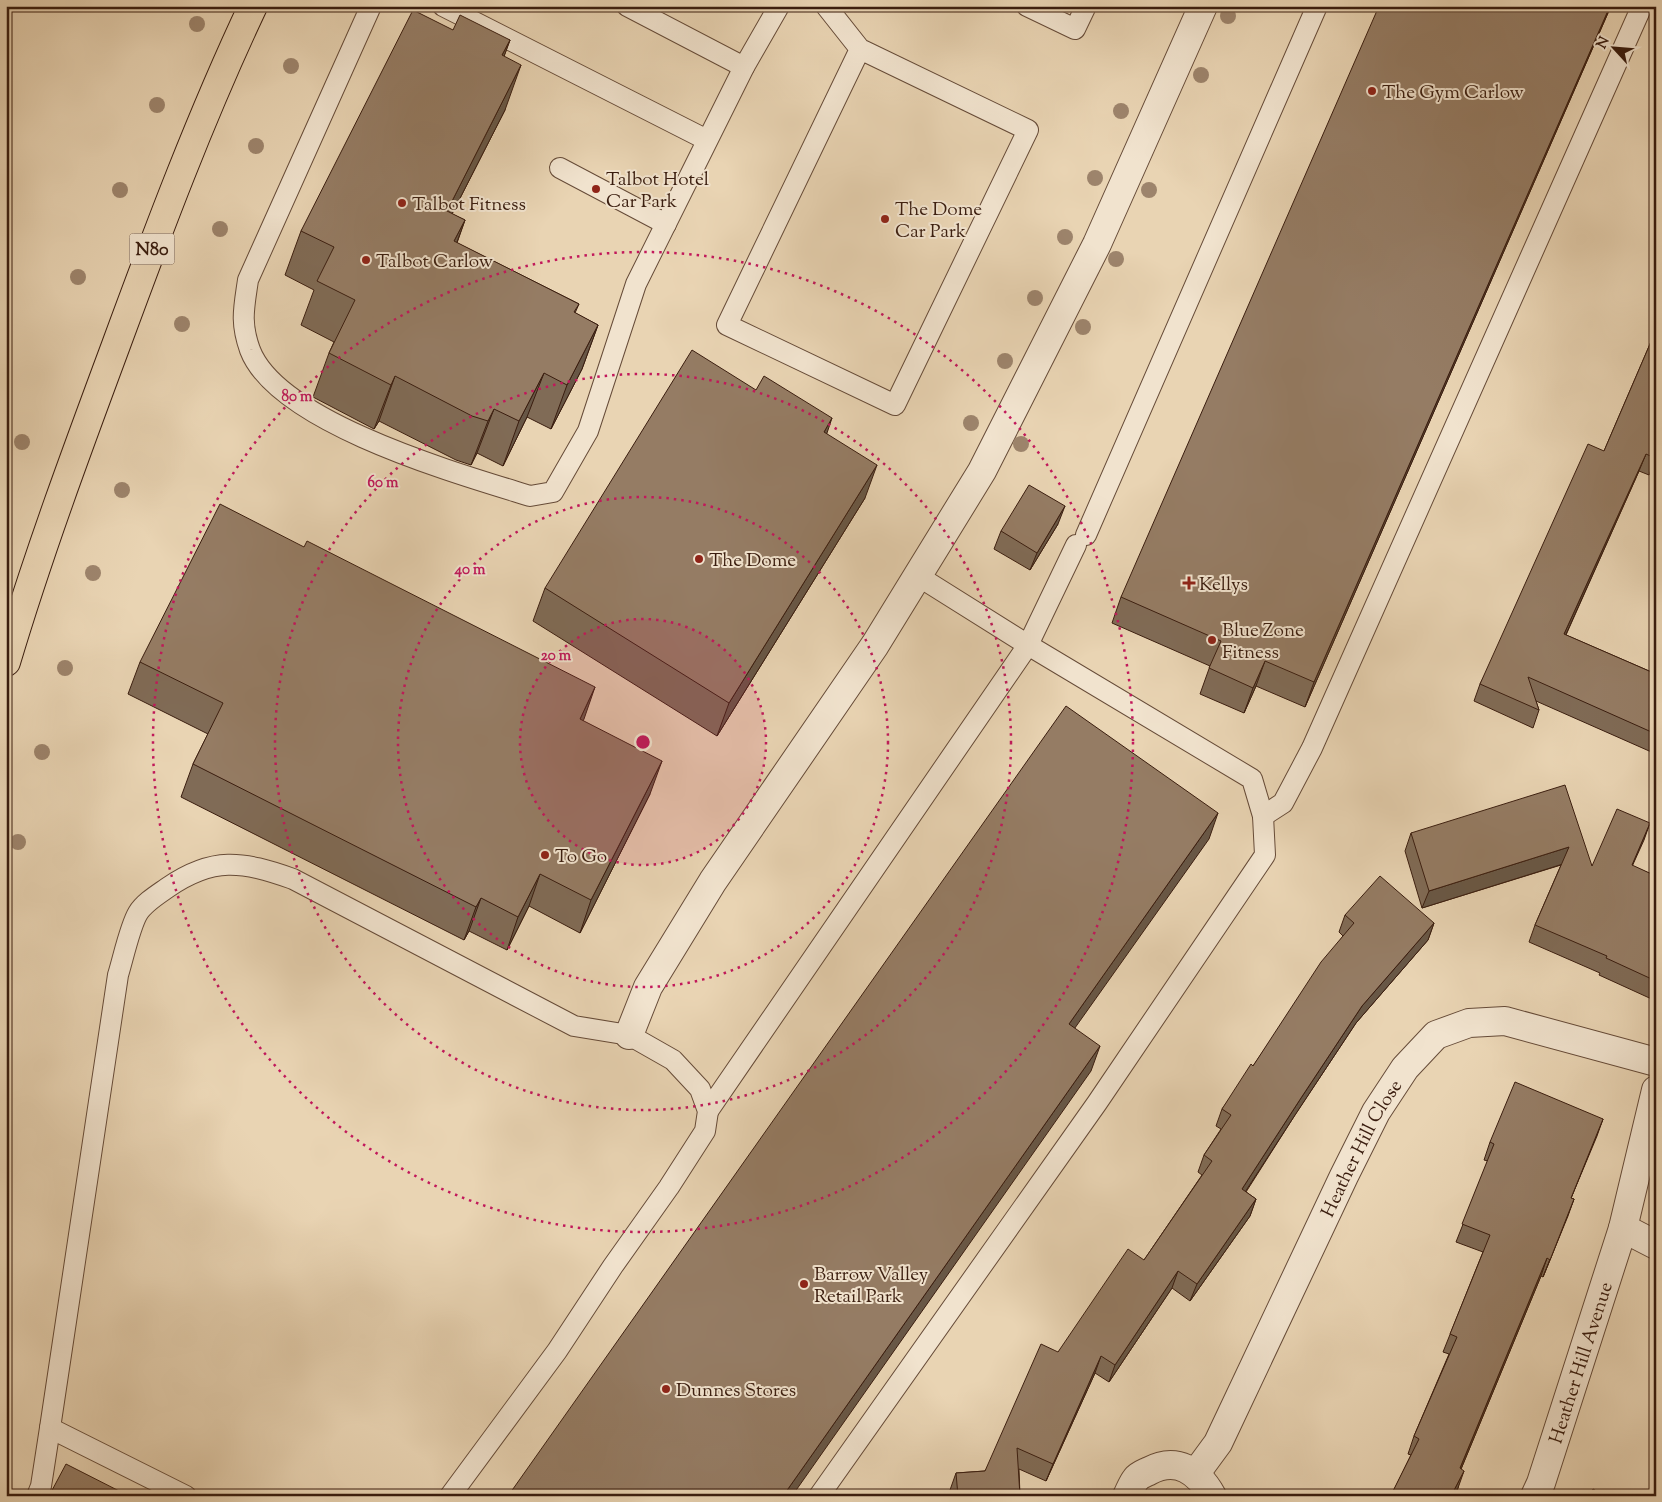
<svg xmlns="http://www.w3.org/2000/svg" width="1662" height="1502" font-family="'Sorts Mill Goudy',serif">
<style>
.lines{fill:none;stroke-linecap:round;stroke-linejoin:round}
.lane-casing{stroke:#664b38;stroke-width:22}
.street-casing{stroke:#664b38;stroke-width:30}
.primary-casing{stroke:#3a1d0f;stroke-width:30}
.lane{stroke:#f1e3ce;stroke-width:20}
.street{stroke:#f1e3ce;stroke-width:28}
.primary{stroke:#e9d4b3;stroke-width:28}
.tree{fill:#9d846c}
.wall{fill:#806b56;stroke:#3a1d0f}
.shaded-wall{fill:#685746;stroke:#3a1d0f}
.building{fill:#957c64;stroke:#3a1d0f}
.ring{fill:none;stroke:#c2185b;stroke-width:2.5;stroke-dasharray:2.5 5}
.poi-dot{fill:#8f2418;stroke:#f1e3ce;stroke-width:2}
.labels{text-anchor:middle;stroke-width:4;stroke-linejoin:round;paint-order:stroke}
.shield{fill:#f1e3ce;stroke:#715848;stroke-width:1}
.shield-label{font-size:18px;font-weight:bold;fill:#3a1d0f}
.poi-label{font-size:19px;fill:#3a1d0f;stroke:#f1e3ce;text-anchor:start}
.street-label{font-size:19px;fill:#3a1d0f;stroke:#f1e3ce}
.centre{fill:#c2185b;stroke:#f1e3ce;stroke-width:2.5}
.ring-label{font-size:15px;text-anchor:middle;font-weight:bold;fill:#c2185b;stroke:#f1e3ce;stroke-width:4;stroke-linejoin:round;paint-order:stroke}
</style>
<rect width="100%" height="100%" fill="#e9d4b3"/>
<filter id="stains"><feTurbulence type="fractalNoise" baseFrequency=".004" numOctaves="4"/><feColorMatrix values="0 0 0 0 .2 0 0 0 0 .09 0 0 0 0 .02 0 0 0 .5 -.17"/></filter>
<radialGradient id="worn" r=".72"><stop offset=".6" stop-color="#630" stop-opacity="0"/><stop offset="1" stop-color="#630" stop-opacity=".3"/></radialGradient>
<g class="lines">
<g class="lane-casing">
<g id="lane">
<path d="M371 6 248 280C244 308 240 322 250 350 278 423 459 474 530 496L553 492 588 431 636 284 744 67 779 6"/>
<path d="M443 6 707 140"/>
<path d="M627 6 744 67"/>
<path d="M826 6 860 49 1028 130 895 405 727 325 860 49"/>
<path d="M1027 6 1075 29 1086 6"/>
<path d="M560 168 666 224"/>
<path d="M1086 535 1317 6"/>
<path d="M918 576 1028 645 1076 545"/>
<path d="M1263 816 1283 803 1312 748 1642 6"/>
<path d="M708 1111 1028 645 1252 779 1263 816 1265 855 1097 1103 819 1496"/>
<path d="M37 1496 41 1486 50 1428"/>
<path d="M186 1496 50 1428 118 975C123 959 130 926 138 913 144 903 157 895 167 888 213 856 242 861 293 879L574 1026 629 1035 673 1060 700 1089 708 1111 705 1131 669 1187 613 1266 557 1351 450 1496"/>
</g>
</g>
<g class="street-casing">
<g id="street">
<path d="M629 1035 648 987 713 881 875 645 982 471 1097 244 1203 6"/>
<path d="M1623 1228 1656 1245"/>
<path id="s1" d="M1196 1473 1218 1443 1344 1176 1376 1112 1405 1068 1436 1035 1469 1023 1505 1021 1656 1062"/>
<path d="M1127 1496C1130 1490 1132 1484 1136 1479 1139 1475 1145 1473 1149 1471 1177 1456 1198 1471 1212 1496"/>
<path id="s2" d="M1535 1496 1541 1483 1623 1228 1656 1090"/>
</g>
</g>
<g class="primary-casing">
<path id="primary" d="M6 662C38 555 77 450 116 345 158 231 201 116 253 6"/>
</g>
<use href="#lane" class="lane"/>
<use href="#street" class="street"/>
<use href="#primary" class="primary"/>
</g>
<g class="tree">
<circle cx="1228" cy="16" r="8"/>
<circle cx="197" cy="24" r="8"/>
<circle cx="291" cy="66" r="8"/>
<circle cx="1201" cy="75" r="8"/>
<circle cx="157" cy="105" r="8"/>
<circle cx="1121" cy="111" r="8"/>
<circle cx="256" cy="146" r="8"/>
<circle cx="1095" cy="178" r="8"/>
<circle cx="120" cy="190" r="8"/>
<circle cx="1149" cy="190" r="8"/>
<circle cx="220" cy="229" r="8"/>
<circle cx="1065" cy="237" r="8"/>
<circle cx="1116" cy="259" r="8"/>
<circle cx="78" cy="277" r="8"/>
<circle cx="1035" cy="298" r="8"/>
<circle cx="182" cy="324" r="8"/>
<circle cx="1083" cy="327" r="8"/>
<circle cx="1005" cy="361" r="8"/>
<circle cx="971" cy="423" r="8"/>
<circle cx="22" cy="442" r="8"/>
<circle cx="1021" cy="444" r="8"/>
<circle cx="122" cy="490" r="8"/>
<circle cx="93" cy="573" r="8"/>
<circle cx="65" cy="668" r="8"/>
<circle cx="42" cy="752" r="8"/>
<circle cx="18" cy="842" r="8"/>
</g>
<g class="wall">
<path d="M1611 6 1305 707 1256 686 1244 713 1200 694 1210 666 1112 623 1121 597Z"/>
<path d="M453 30 510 40 504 56 505 110 452 214 465 220 457 243 579 304 575 313 598 325 582 369 551 429 527 417 503 466 477 453 471 465 456 460 379 421 374 429 313 397 329 353 334 342 301 325 314 290 285 275 301 231Z"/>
<path d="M1656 330V458L1649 475 1639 471 1566 635 1656 674V754L1536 701 1539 710 1533 728 1474 701 1480 684 1604 451Z"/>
<path d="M827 434 865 498 717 736 533 621 545 588Z"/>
<path d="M1058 524 1030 570 994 549 1001 531Z"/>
<path d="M140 662 583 721 650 794 580 933 529 906 507 950 469 931 464 940 181 797 193 764 208 734 128 694Z"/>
<path d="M1650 823 1632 866 1656 876V1001L1599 975 1600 973 1529 942 1535 925 1561 865 1422 908 1405 851 1411 833 1592 866Z"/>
<path d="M1345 915 1434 923 1428 940 1356 1023 1295 1115 1246 1192 1256 1199 1250 1216 1190 1301 1172 1288 1109 1382 1095 1373 1046 1481 1019 1469 1020 1496H950V1490L956 1473 985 1471 1058 1352 1144 1260 1202 1175 1198 1172 1204 1155 1221 1129 1216 1126 1222 1109 1253 1066 1343 936 1339 932Z"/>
<path d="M1603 1119 1571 1198 1574 1199 1543 1277 1541 1276 1461 1469 1458 1488 1454 1496H1391L1411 1455 1408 1454 1414 1436 1449 1354 1443 1352 1483 1252 1456 1242 1488 1161 1484 1160 1490 1142Z"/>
</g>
<g class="shaded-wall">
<path d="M1610 6H1611L1305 707 1314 682Z"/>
<path d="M510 40 494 84 502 55Z"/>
<path d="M521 65 505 110 431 255 447 211Z"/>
<path d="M465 220 449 264 454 241Z"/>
<path d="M598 325 582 369 551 429 567 385Z"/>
<path d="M544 373 527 417 503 466 519 421Z"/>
<path d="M395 376 379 421 374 429 391 385Z"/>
<path d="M494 409 477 453 471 465 488 421Z"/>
<path d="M832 418 821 451 824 432Z"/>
<path d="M1646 454 1639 471 1558 652 1564 634Z"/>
<path d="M1656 456V458L1649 475Z"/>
<path d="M877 465 865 498 717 736 729 703Z"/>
<path d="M1065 506 1058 524 1030 570 1037 553Z"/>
<path d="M1265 661 1256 686 1244 713 1253 688Z"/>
<path d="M595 687 584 719 568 751 580 719Z"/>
<path d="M662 761 650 794 580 933 591 900Z"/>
<path d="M1218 813 1209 839 1060 1049 1069 1024Z"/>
<path d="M1650 823 1644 840 1625 882 1632 865Z"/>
<path d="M1569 847 1563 864 1422 908 1429 891Z"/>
<path d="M540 874 529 906 507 950 518 917Z"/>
<path d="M481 898 469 931 464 940 476 907Z"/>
<path d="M1434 923 1428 940 1356 1023 1295 1115 1236 1206 1242 1189 1301 1098 1362 1006Z"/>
<path d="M1100 1046 1091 1071 792 1496H783Z"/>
<path d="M1603 1119 1597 1136 1564 1215 1571 1198Z"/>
<path d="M1256 1199 1250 1216 1190 1301 1197 1284Z"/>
<path d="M1574 1199 1568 1216 1543 1277 1550 1260Z"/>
<path d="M1547 1258 1541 1276 1454 1486 1460 1468Z"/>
<path d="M1178 1271 1172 1288 1109 1382 1115 1365Z"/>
<path d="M1101 1356 1095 1373 1046 1481 1053 1464Z"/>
<path d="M1464 1471 1458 1488 1454 1496H1451Z"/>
</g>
<g class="building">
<path d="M1379 6H1610L1314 682 1265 661 1253 688 1209 668 1221 641 1121 597Z"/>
<path d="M413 10 453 30 460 15 510 40 502 55 521 65 447 211 465 220 454 241 579 304 574 312 598 325 567 385 544 373 519 421 494 409 488 421 472 416 395 376 391 385 329 353 355 300 317 281 334 247 301 231Z"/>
<path d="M1656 330V456L1655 458 1646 454 1564 634 1656 674V734L1528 677 1539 710 1480 684 1588 444 1604 451Z"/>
<path d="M692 350 756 390 764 376 832 418 824 432 877 465 729 703 545 588Z"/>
<path d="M1029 485 1065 506 1037 553 1001 531Z"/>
<path d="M220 504 304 547 307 541 595 687 580 719 662 761 591 900 540 874 518 917 481 898 476 907 193 764 223 703 140 662Z"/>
<path d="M1066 706 1218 813 1069 1024 1100 1046 783 1496H508Z"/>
<path d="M1565 785 1592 866 1617 809 1650 823 1632 865 1656 876V981L1606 958 1607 956 1535 925 1569 847 1429 891 1411 833Z"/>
<path d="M1380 876 1434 923 1362 1006 1301 1098 1242 1189 1256 1199 1197 1284 1178 1271 1115 1365 1101 1356 1053 1464 1017 1448 1020 1496H958L956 1473 985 1471 1041 1344 1058 1352 1128 1249 1144 1260 1212 1161 1204 1155 1231 1115 1222 1109 1251 1064 1253 1066 1321 962 1354 923 1345 915Z"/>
<path d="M1515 1082 1603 1119 1571 1198 1574 1199 1550 1260 1547 1258 1460 1468 1464 1471 1451 1496H1398L1392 1493 1419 1439 1414 1436 1457 1337 1450 1334 1490 1235 1462 1224 1494 1144 1490 1142Z"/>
<path d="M66 1464 129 1496H49Z"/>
<path d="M1593 1489 1605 1496H1589Z"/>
</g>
<circle cx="643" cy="742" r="123" fill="#c2185b" fill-opacity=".12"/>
<g class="ring">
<circle cx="643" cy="742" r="123"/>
<circle cx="643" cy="742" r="245"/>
<circle cx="643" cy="742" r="368"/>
<circle cx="643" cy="742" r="490"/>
</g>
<g class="poi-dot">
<circle cx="1372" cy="91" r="5"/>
<circle cx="596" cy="189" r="5"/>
<circle cx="402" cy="203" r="5"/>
<circle cx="885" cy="219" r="5"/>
<circle cx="366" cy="260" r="5"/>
<circle cx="699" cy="559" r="5"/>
<path d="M1186.5 575.5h5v5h5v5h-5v5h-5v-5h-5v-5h5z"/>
<circle cx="1212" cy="640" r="5"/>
<circle cx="545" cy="855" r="5"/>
<circle cx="804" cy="1284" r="5"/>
<circle cx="666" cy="1389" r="5"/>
</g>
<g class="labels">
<rect class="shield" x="129.5" y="233.5" width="45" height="31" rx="4"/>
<g class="shield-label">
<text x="152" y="255">N80</text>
</g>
<g class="poi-label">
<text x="1382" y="98">The Gym Carlow</text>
<text x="606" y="185">Talbot Hotel<tspan x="606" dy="22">Car Park</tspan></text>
<text x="412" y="210">Talbot Fitness</text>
<text x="895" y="215">The Dome<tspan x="895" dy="22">Car Park</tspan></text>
<text x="376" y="267">Talbot Carlow</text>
<text x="709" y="566">The Dome</text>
<text x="1199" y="590">Kellys</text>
<text x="1222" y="636">Blue Zone<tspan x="1222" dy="22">Fitness</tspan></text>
<text x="555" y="862">To Go</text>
<text x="814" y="1280">Barrow Valley<tspan x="814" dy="22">Retail Park</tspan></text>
<text x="676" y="1396">Dunnes Stores</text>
</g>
<g class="street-label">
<text dy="7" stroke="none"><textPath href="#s1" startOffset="365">Heather Hill Close</textPath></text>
<text dy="7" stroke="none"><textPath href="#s2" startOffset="141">Heather Hill Avenue</textPath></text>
</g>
</g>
<circle cx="643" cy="742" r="8" class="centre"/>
<g class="ring-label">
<text x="297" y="401">80 m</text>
<text x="383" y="487">60 m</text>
<text x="470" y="574">40 m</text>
<text x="556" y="660">20 m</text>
</g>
<rect width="1662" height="1502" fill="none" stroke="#e9d4b3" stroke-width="25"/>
<rect x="8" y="8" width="1647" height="1487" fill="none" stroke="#3a1d0f" stroke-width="2.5"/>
<rect x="12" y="12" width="1637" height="1477" fill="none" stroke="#3a1d0f"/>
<g transform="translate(1614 48) rotate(296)" stroke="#f1e3ce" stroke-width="4" paint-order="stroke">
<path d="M0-4L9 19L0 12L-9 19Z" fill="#3a1d0f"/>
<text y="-8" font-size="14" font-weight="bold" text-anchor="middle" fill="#3a1d0f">N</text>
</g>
<rect width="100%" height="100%" filter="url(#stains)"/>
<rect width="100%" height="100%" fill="url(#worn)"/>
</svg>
